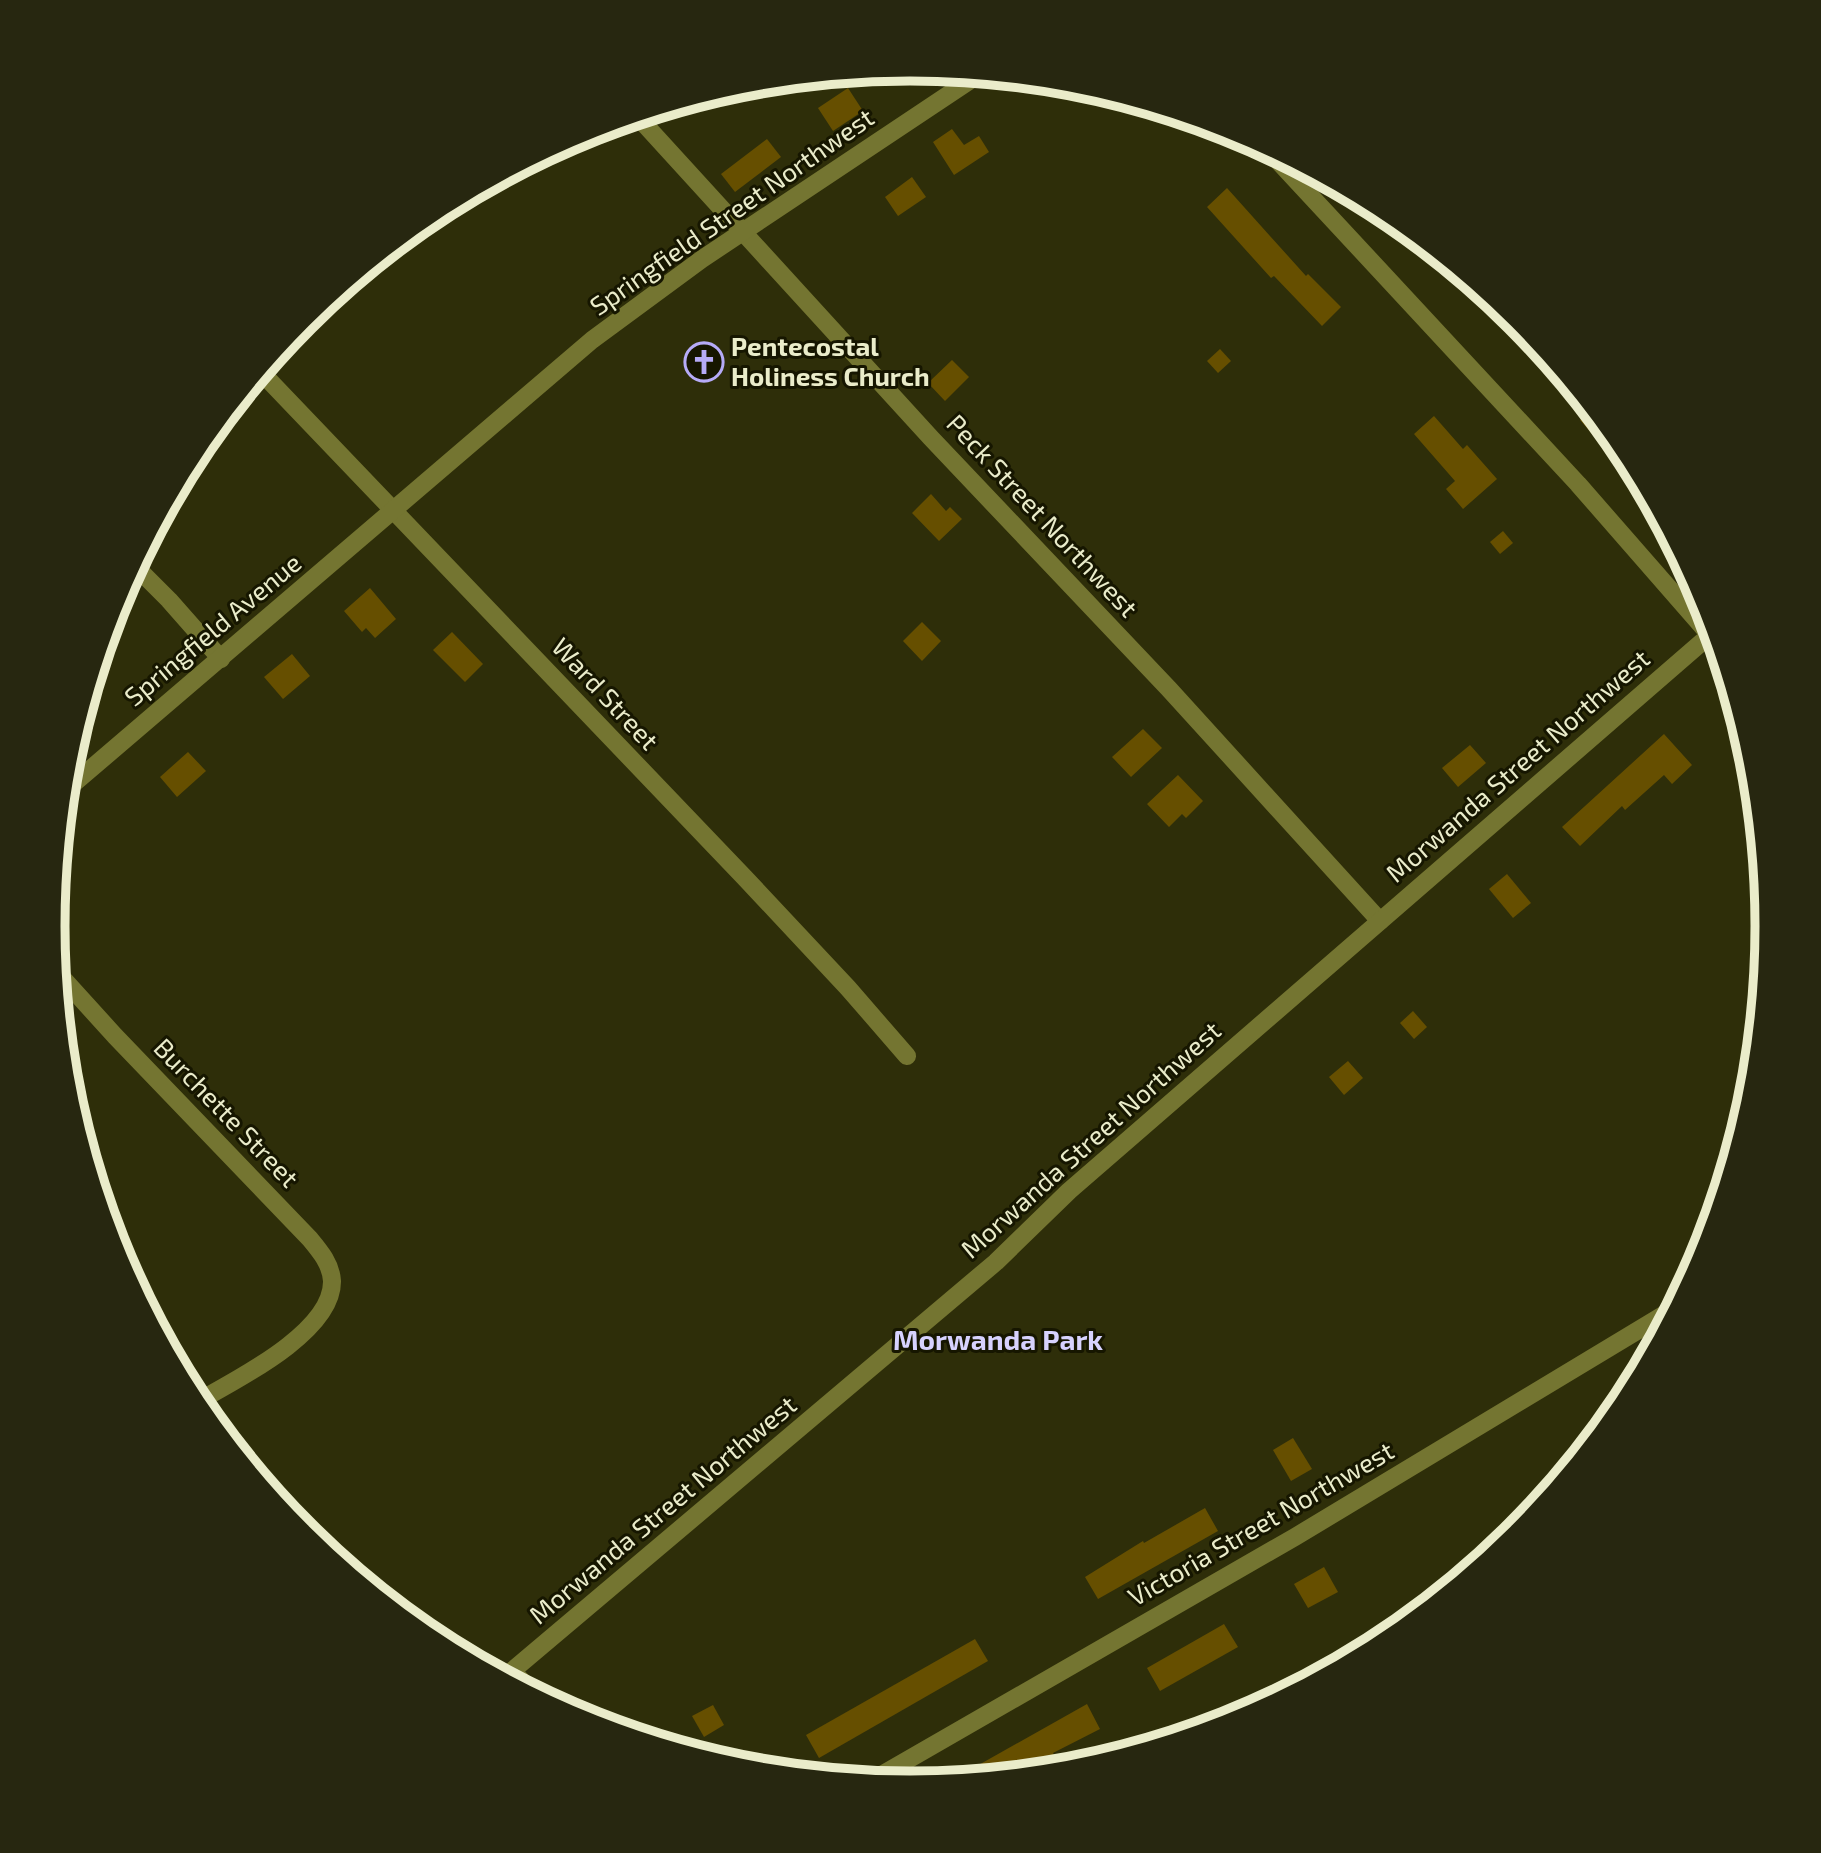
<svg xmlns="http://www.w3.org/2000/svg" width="1821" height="1853" font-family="'Exo 2',sans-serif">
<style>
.building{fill:#664f00}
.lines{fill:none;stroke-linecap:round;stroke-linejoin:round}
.street{stroke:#747531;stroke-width:18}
.labels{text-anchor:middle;stroke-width:6;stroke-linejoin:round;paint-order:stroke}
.street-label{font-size:26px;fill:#eaecca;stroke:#161600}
.poi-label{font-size:26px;font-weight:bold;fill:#eaecca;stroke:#161600;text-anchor:start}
.neighbourhood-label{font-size:28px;font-weight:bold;fill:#d7d2fe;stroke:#161600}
.rim{fill:none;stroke:#eaecca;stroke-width:9}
</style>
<rect width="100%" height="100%" fill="#2e2e09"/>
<g class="building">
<path d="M848 88 863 111 833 131 818 108Z"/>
<path d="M952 129 964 145 979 136 989 152 954 175 933 142Z"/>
<path d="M767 139 781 157 735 192 721 174Z"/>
<path d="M912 177 926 197 898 216 885 197Z"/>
<path d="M1227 188 1306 276 1308 274 1341 307 1322 326 1274 276 1271 278 1207 207Z"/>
<path d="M1220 349 1231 361 1218 373 1207 361Z"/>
<path d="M952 360 969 377 945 401 928 383Z"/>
<path d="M1591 410 1628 457 1619 465 1580 420Z"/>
<path d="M1434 416 1463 449 1467 445 1497 479 1463 509 1446 489 1455 481 1414 434Z"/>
<path d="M931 494 946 511 950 507 962 519 939 541 912 513Z"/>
<path d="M1503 531 1513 543 1500 554 1490 542Z"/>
<path d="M370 588 396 619 375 638 366 628 362 632 344 611Z"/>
<path d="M922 622 941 641 922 661 903 641Z"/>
<path d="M452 632 483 664 465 682 433 650Z"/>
<path d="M292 654 310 676 283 699 264 677Z"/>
<path d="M1143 729 1162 748 1131 777 1112 757Z"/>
<path d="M1664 734 1692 765 1672 784 1664 775 1625 810 1622 806 1580 846 1562 827Z"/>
<path d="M1470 745 1486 763 1458 787 1442 768Z"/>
<path d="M188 752 206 771 177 797 160 777Z"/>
<path d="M1178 775 1203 801 1186 818 1182 814 1169 827 1147 804Z"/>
<path d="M1507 874 1531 903 1513 918 1489 889Z"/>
<path d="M1413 1011 1427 1027 1414 1039 1400 1023Z"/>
<path d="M1348 1061 1363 1078 1344 1095 1329 1077Z"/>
<path d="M1293 1438 1312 1469 1291 1481 1273 1450Z"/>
<path d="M1205 1508 1218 1531 1098 1599 1085 1577 1143 1541 1144 1543Z"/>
<path d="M1324 1567 1338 1592 1308 1608 1294 1584Z"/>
<path d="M1224 1624 1238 1647 1160 1691 1147 1668Z"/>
<path d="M975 1639 988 1661 819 1758 806 1735Z"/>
<path d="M1087 1704 1100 1729 1053 1753 1054 1755 1014 1774 952 1780Z"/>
<path d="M713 1705 724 1725 704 1737 692 1716Z"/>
</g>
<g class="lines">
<g class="street">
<path d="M638 117 931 438 1169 689 1380 921"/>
<path d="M1268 150 1578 484 1716 642"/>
<path d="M261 372 745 878 848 988 907 1056"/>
<path d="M135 566 169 600 221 659"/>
<path d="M66 790 592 340 702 259 978 75"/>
<path d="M57 972 115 1036 310 1239C320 1251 331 1264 332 1281 333 1332 236 1380 197 1402"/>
<path d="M512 1671 536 1695"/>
<path d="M502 1676 512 1671 996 1262 1069 1191 1710 635"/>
<path d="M871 1781 1295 1537 1675 1308"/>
</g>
</g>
<defs>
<g id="church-ring" transform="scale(2.0125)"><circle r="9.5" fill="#161600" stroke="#b6abf8" stroke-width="1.5"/><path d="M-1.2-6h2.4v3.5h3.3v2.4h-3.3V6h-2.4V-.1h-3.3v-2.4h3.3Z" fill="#b6abf8"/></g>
</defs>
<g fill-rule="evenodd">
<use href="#church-ring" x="704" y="362"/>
</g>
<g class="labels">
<g class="street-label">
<text transform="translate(732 212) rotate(-35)" y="9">Springfield Street Northwest</text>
<text transform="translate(1042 516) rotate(47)" y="9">Peck Street Northwest</text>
<text transform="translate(213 630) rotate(-40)" y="9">Springfield Avenue</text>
<text transform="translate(605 694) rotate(47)" y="9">Ward Street</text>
<text transform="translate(1518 766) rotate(-41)" y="9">Morwanda Street Northwest</text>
<text transform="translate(226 1113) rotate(46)" y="9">Burchette Street</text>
<text transform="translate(1091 1140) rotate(-42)" y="9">Morwanda Street Northwest</text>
<text transform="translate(663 1510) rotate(-40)" y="9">Morwanda Street Northwest</text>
<text transform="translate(1261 1524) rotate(-30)" y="9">Victoria Street Northwest</text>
</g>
<g class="poi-label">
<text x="731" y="356">Pentecostal<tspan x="731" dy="30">Holiness Church</tspan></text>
</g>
<g class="neighbourhood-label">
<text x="998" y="1350">Morwanda Park</text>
</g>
</g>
<path d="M0 0H1821V1853H0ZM65 926a845 845 0 1 1 1690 0a845 845 0 1 1-1690 0Z" fill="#272710" fill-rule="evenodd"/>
<path class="rim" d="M65 926a845 845 0 1 1 1690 0a845 845 0 1 1-1690 0Z"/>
</svg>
